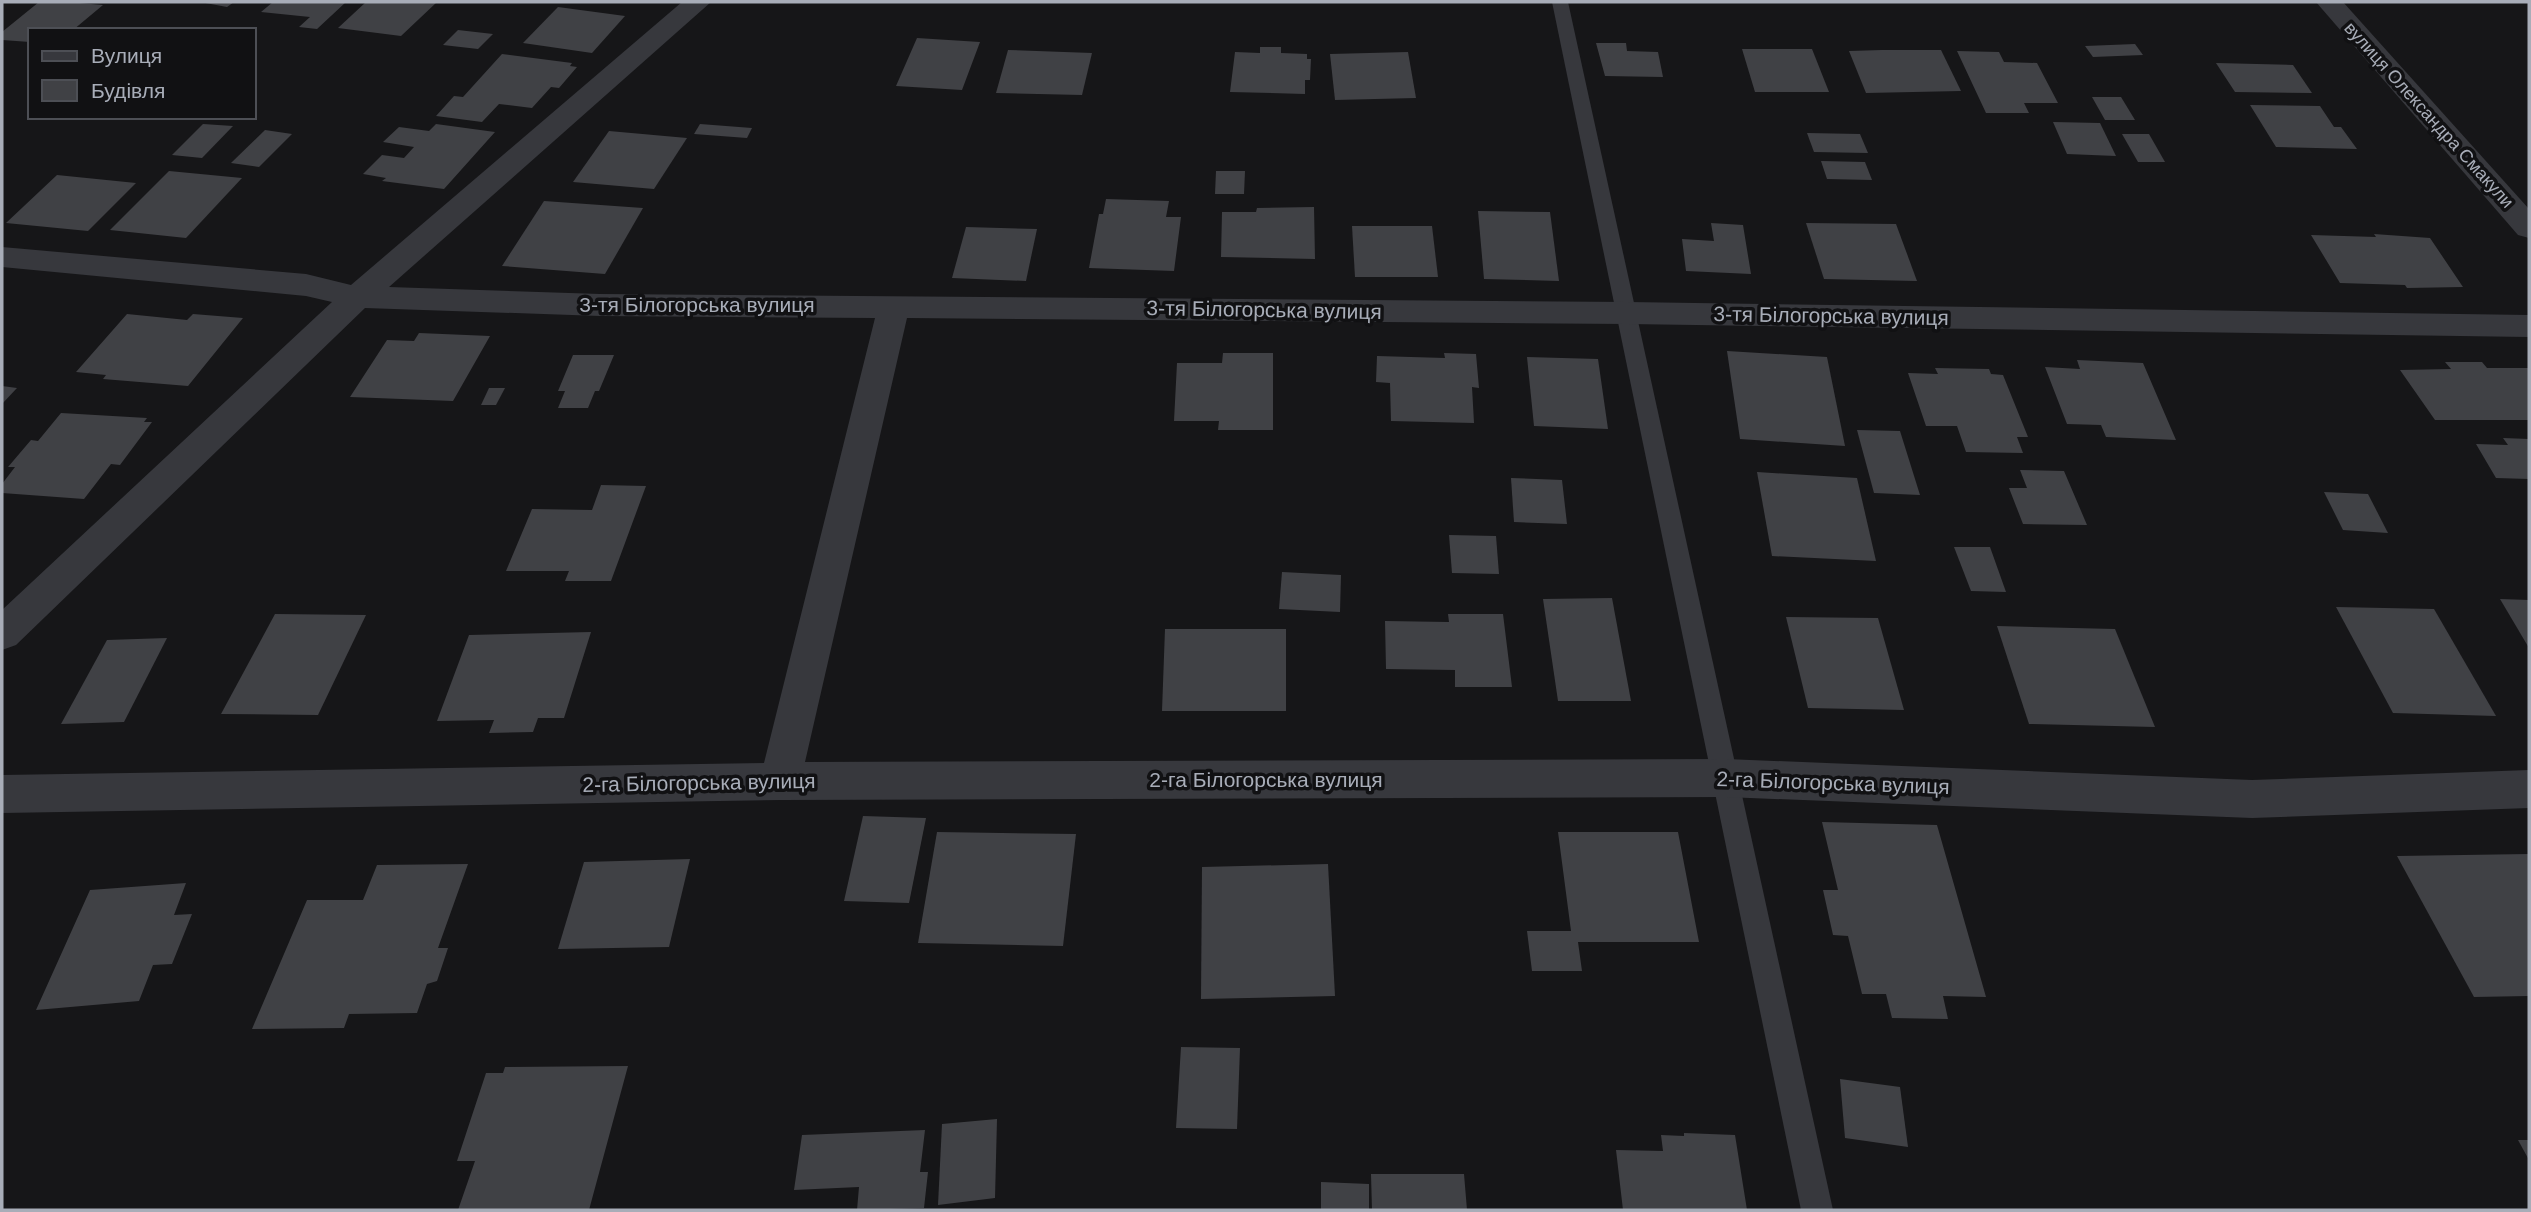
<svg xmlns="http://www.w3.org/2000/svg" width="2531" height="1212" font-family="Arial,sans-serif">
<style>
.building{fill:#404145}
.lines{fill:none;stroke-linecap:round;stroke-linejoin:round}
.service{fill:#37383d;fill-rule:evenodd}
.minor{fill:#37383d;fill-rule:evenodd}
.labels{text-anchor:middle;stroke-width:7;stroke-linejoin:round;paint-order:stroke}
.far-street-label{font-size:18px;fill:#a8adb8;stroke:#111113}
.street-label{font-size:21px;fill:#a8adb8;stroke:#111113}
</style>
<rect width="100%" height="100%" fill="#161618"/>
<g class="building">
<path d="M39 2H68L103 5 73 30H30V42L2 40V32Z"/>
<path d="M200 2H234L227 7Z"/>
<path d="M273 2H346L317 29 299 27 310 17 261 12Z"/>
<path d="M366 2H437L401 36 338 28Z"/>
<path d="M558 7 625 16 592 53 523 43Z"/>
<path d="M458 30 493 34 478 49 443 45Z"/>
<path d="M917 38 980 42 962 90 896 86Z"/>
<path d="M1596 43H1626L1627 51 1658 52 1663 77 1605 76Z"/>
<path d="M2135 44 2143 55 2093 57 2085 46Z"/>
<path d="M1260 47H1281V53L1307 54V59H1311L1310 80H1305V94L1230 92 1235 52 1260 53Z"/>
<path d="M1742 49H1812L1829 92H1755Z"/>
<path d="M1008 50 1092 53 1082 95 996 93Z"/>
<path d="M1882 50H1941L1961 91 1866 93 1849 51Z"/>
<path d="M1957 51 1999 52 2004 62 2037 63 2058 103H2024L2029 113H1986Z"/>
<path d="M1408 52 1416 98 1335 100 1330 54Z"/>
<path d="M502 54 572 63 570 66 577 67 559 88 551 87 532 108 499 104 482 122 436 116 454 96 463 97Z"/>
<path d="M2216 63 2293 65 2312 93 2235 92Z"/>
<path d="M2092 97H2121L2135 120H2105Z"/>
<path d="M2250 105 2320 106 2334 127H2341L2357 149 2276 147Z"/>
<path d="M2053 122 2100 123 2116 156 2067 154Z"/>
<path d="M203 124 233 126 202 158 172 155Z"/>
<path d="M436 124 495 132 444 189 382 181 386 178 363 174 382 155 404 158 414 147 383 142 399 127 429 131Z"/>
<path d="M700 124 752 128 747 138 694 134Z"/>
<path d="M265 130 292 134 259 167 231 163Z"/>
<path d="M609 131 687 138 654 189 573 182Z"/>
<path d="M1807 133 1860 134 1868 153 1814 152Z"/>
<path d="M2122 134H2149L2165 162H2138Z"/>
<path d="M1821 161 1865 162 1872 180 1827 179Z"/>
<path d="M169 171 242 178 186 238 110 230Z"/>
<path d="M1216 171H1245L1244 194H1215Z"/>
<path d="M57 175 136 183 88 231 6 223Z"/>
<path d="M1106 199 1169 201 1166 217H1181L1174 271 1089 268 1099 214H1103Z"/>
<path d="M544 201 643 208 605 274 502 266Z"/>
<path d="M1314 207 1315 259 1221 257 1222 212H1256L1257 208Z"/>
<path d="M1478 211 1550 212 1559 281 1484 279Z"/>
<path d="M1711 223 1743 225 1751 274 1686 271 1682 239 1714 241Z"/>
<path d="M1806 223 1896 224 1917 281 1824 279Z"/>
<path d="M1352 226H1432L1438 277H1355Z"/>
<path d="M966 227 1037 229 1026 281 952 278Z"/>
<path d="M2374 234 2430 238 2463 287 2407 288 2405 285 2340 283 2311 235 2376 237Z"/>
<path d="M127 314 187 320 193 314 243 318 188 386 103 379 106 375 76 372Z"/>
<path d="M419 333 490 336 453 401 350 397 387 340 414 341Z"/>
<path d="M1727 351 1827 357 1845 446 1740 439Z"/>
<path d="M1223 353H1273V430H1218L1219 421H1174L1177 363H1222Z"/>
<path d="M1444 353 1476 354 1479 388 1472 387 1474 423 1391 421 1390 383 1376 382 1377 356 1445 358Z"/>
<path d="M573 355H614L599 391H595L588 408H558L565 391H558Z"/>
<path d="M1527 357 1598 359 1608 429 1534 426Z"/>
<path d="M2077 360 2143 363 2176 440 2106 437 2101 425 2067 424 2045 367 2080 369Z"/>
<path d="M2445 362H2482L2487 368H2529V420H2435L2400 370 2451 369Z"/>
<path d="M1935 368 1989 369 1991 374 2003 375 2028 437H2017L2023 453 1966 452 1957 426H1926L1908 373 1938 374Z"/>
<path d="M2 386 17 388 2 404Z"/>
<path d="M489 388H505L496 405H481Z"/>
<path d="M61 413 147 418 144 422H152L120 465 111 464 84 499 2 493V484L15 467H8L31 440 38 441Z"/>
<path d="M1857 430 1900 431 1920 495 1874 493Z"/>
<path d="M2503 438 2529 439V479L2496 478 2476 444 2508 445Z"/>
<path d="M2020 470 2064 471 2087 525 2023 524 2009 488H2027Z"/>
<path d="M1757 472 1857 478 1876 561 1772 556Z"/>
<path d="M1511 478 1562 480 1567 524 1514 522Z"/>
<path d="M601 485 646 486 611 581H565L569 571H506L532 509 592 510Z"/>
<path d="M2324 492 2368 494 2388 533 2343 530Z"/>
<path d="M1449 535 1496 536 1499 574 1452 573Z"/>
<path d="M1954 547H1990L2006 592 1971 591Z"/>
<path d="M1282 572 1341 575 1340 612 1279 609Z"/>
<path d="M1612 598 1631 701H1558L1543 599Z"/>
<path d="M2500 599 2529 600V648Z"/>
<path d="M2336 607 2434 609 2496 716 2393 713Z"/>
<path d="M275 614 366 615 318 715 221 714Z"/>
<path d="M1448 614H1503L1512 687H1455V670L1386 669 1385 621 1449 622Z"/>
<path d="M1786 617 1878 618 1904 710 1808 708Z"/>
<path d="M1997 626 2115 629 2155 727 2029 724Z"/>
<path d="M1165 629H1286V711H1162Z"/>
<path d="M591 632 564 718H538L533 732 489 733 494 720 437 721 469 635Z"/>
<path d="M167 638 124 722 61 724 107 640Z"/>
<path d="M863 816 926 818 909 903 844 901Z"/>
<path d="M1822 822 1937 825 1986 997 1943 996 1948 1019 1892 1018 1886 994H1862L1848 936 1833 935 1823 890H1838Z"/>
<path d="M937 832 1076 834 1063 946 918 943Z"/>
<path d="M1558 832H1678L1699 942H1578L1582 971H1532L1527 931H1571Z"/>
<path d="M2529 854V996L2474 997 2397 856Z"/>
<path d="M690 859 669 947 558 949 584 862Z"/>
<path d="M468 864 438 948H448L437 981 427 984 417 1013 349 1014 344 1028 252 1029 307 900H363L377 865Z"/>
<path d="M1328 864 1335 996 1201 999 1202 867Z"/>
<path d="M186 883 174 915 192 914 172 964 153 965 139 1001 36 1010 90 890Z"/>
<path d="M1181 1047 1240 1048 1237 1129 1176 1128Z"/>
<path d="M628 1066 589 1210H458L475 1161H457L486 1073H503L505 1067Z"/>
<path d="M1840 1079 1900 1087 1908 1147 1845 1138Z"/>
<path d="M997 1119 995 1198 938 1205 942 1124Z"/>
<path d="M925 1130 920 1172H928L924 1208 857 1210 859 1187 794 1190 802 1135Z"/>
<path d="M1684 1133 1735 1135 1747 1210H1623L1616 1150 1663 1151 1661 1135 1684 1136Z"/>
<path d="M2518 1140H2529V1160Z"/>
<path d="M1371 1174H1464L1467 1210H1372Z"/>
<path d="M1321 1182 1369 1184V1210H1321Z"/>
</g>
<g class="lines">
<path class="service" d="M1552 2H1568L1833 1210H1801Z"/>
<g class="minor">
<path d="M682 2H711L389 287 600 294 1628 302 2529 315V337L1628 324 907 318 805 762 1726 759 2252 780 2529 770V808L2252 818 1726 797 780 800 2 813V775L764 763 875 318 600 316 365 308 16 645 2 650V610L332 302 306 296 2 267V247L306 274 351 285Z"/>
<path d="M2316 2H2343L2529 209V238L2518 235Z"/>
</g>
</g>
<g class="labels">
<g class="far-street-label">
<text transform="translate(2429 115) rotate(48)" y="6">вулиця Олександра Смакули</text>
</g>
<g class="street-label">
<text x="697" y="312">3-тя Білогорська вулиця</text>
<text transform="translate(1264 310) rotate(1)" y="7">3-тя Білогорська вулиця</text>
<text transform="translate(1831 316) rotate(1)" y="7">3-тя Білогорська вулиця</text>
<text x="1266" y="787">2-га Білогорська вулиця</text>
<text transform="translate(699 783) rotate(-1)" y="7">2-га Білогорська вулиця</text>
<text transform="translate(1833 783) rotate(2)" y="7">2-га Білогорська вулиця</text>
</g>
</g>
<rect width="2531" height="1212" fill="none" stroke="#a8adb8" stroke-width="7"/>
<rect x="28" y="28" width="228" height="91" fill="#111113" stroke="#4d4f55" stroke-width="2"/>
<rect x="42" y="51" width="35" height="10" fill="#37383d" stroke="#4d4f55" stroke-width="2"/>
<text x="91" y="63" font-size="21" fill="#a8adb8">Вулиця</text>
<rect x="42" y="80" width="35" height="21" fill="#404145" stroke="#4d4f55" stroke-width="2"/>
<text x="91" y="98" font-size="21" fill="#a8adb8">Будівля</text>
</svg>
